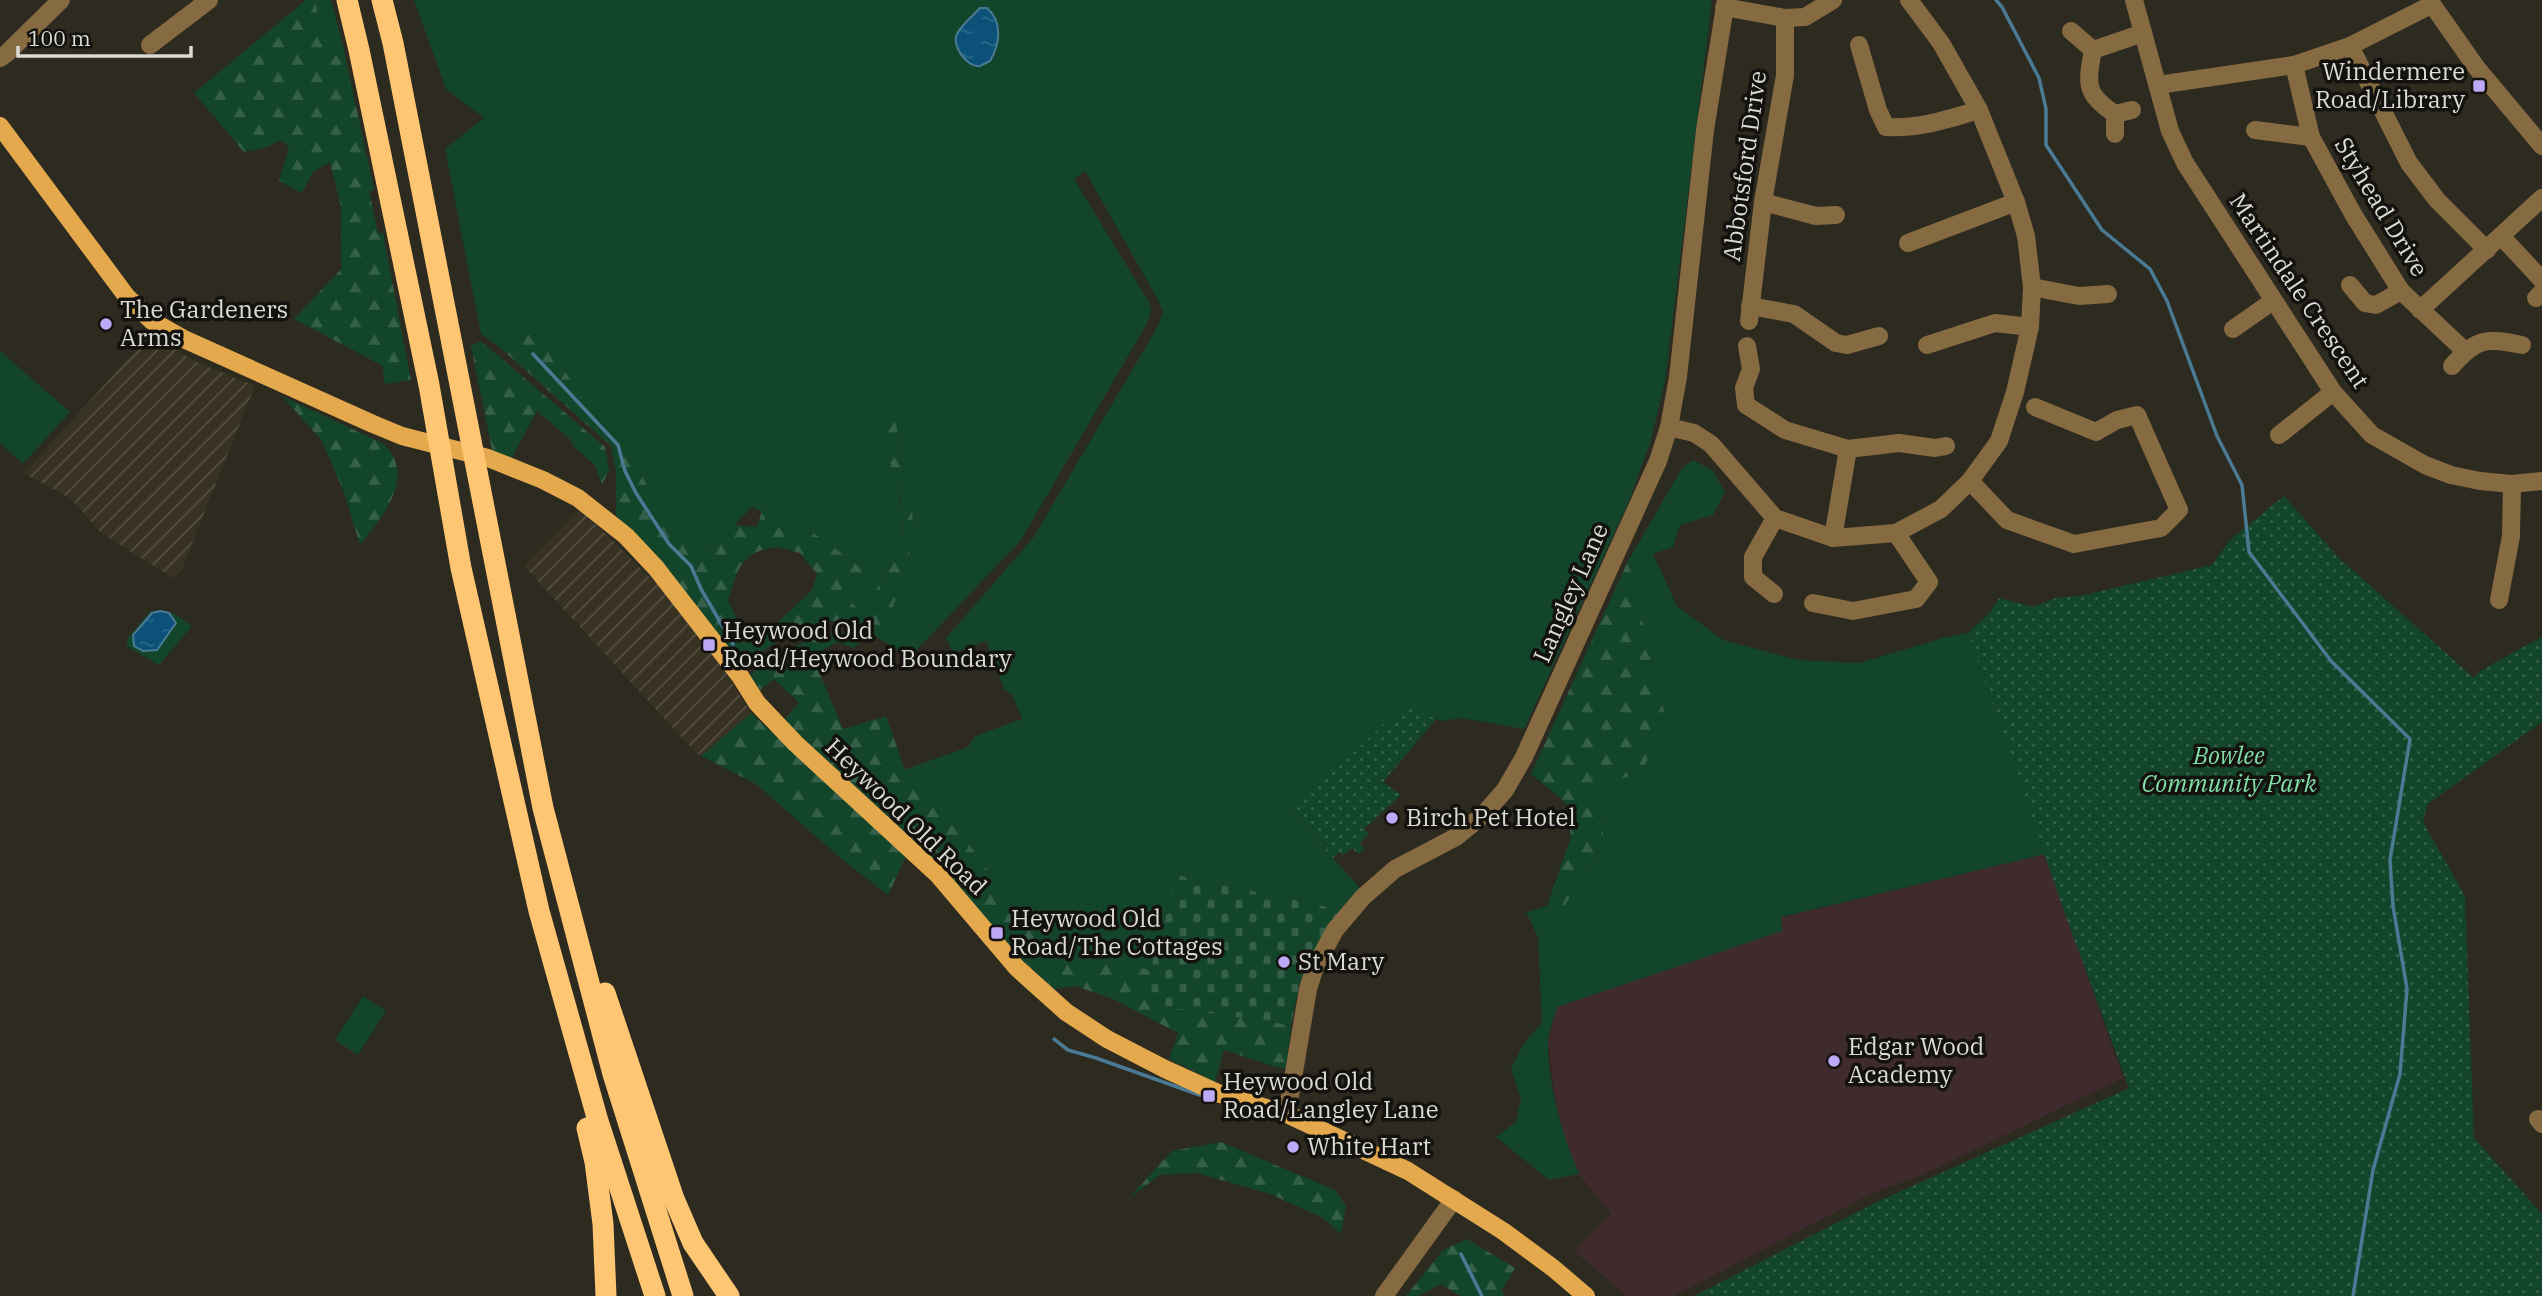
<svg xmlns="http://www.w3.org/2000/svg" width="2542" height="1296" font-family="'IBM Plex Serif',serif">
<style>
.industrial{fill:url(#industrial-furrows)}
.education{fill:#3f2b2e}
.grass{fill:#13452b;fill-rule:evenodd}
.forest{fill:url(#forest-firs);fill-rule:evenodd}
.cemetery{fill:url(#cemetery-stones)}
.park{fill:url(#park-dots)}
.water{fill:url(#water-ripples);stroke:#4a7a94;stroke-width:2}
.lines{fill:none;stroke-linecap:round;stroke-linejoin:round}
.stream{stroke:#4a7a94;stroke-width:3.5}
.minor{stroke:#866a41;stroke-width:18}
.major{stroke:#e4a94d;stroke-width:18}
.highway{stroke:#fec672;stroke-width:21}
.poi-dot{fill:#bda9f5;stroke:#14120e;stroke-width:2.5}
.labels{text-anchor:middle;stroke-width:7;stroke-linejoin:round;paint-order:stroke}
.poi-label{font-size:24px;fill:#dcdad4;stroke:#14120e;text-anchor:start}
.street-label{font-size:24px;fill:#dcdad4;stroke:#14120e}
.park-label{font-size:24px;font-style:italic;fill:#80dfa7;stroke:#14120e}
</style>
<defs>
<pattern id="industrial-furrows" width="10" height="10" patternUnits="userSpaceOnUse" patternTransform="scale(1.75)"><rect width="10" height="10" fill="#383223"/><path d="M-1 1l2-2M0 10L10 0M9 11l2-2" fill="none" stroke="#544f42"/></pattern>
<pattern id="forest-firs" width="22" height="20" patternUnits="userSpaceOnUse" patternTransform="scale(1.75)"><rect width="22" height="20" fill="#13452b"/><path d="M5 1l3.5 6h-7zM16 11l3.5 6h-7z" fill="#355f49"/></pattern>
<pattern id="cemetery-stones" width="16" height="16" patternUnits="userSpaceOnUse" patternTransform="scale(1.75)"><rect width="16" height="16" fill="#13452b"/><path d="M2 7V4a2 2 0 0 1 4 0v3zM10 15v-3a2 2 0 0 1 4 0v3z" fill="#355f49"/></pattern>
<pattern id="park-dots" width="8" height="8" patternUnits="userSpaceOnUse" patternTransform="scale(1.75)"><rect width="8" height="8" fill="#13452b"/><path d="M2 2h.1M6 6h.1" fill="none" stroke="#355f49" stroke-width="1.8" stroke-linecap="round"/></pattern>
<pattern id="water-ripples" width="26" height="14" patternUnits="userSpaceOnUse" patternTransform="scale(1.75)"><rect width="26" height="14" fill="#0b5178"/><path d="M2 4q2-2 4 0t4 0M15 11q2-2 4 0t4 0" fill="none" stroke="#2e698a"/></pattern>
</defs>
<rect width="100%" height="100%" fill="#2d2a20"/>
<g class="industrial">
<path d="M150 335 197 362 255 386 182 569 173 578 101 533 71 499 24 473Z"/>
<path d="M580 509 673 600 712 651 751 713 701 756 695 752 524 566Z"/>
</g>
<path class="education" d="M2045 854 2123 1078 1922 1175 1872 1193 1674 1296H1627L1574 1251 1611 1214 1579 1174 1565 1142 1555 1098 1548 1043 1557 1007 1782 931 1781 918Z"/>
<g class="grass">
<path d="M315 0H331L342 41 321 30Z"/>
<path d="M414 0H1712L1665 381 1651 440 1629 501 1524 729 1462 718 1441 721 1420 713 1405 704 1291 812 1361 889 1341 910 1177 875 1154 952 1152 970 1076 955 1051 959 971 847 904 770 968 747 975 736 1022 719 1012 695 1004 689 986 641 953 653 946 638 1033 538 1158 326 1163 312 1158 300 1085 171 1074 179 1149 302 1151 311 1149 320 1021 540 912 655H906L878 638C901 593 918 549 911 498 910 486 904 474 901 462 899 452 898 441 897 430L888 451 904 515 900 550 876 592 858 610 851 601 868 573 815 534 752 507 710 550 651 494 629 449 592 411 536 331 498 346 481 334 445 149 484 118 446 89ZM994 14 998 25 999 37 964 58 955 43 956 35Z"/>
<path d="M0 351 70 412 23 464 0 443Z"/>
<path d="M1693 460 1713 471 1725 492 1713 515 1680 525 1673 547 1653 554 1677 606 1723 640 1798 660 1859 663 1943 638 1968 633 2045 854 1781 917 1782 931 1557 1007C1554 1019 1548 1033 1548 1045 1548 1086 1563 1137 1579 1174L1549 1180 1496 1137 1516 1122 1521 1098 1511 1069 1524 1043 1542 1023 1538 937 1526 912 1547 906 1558 924C1563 895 1599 867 1603 837 1604 822 1598 803 1596 788L1632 775 1646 764 1658 726 1667 723 1628 561 1682 468Z"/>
<path d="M161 610 173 613 192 626 159 665 127 646V639L150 612Z"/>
<path d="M363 996 386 1011 358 1055 335 1040Z"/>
</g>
<g class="forest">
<path d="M306 0H315L321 30 342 41 374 190 369 191 378 233H383L411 380 384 384 383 366 294 319 341 269V207L330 162 313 172 302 193 279 181 289 147 280 140 268 147 244 152 194 93Z"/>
<path d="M536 330 592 411 629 449 651 494 710 550 734 525 757 527 762 511 815 534 868 573 851 601 858 610C883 585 907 550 903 513 901 487 884 460 887 433 888 426 892 419 895 413L897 414C897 430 897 446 901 462 904 474 910 486 911 498 918 549 901 593 878 638 870 633 862 628 854 625 815 609 771 646 741 667L616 517V472L611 446 498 346ZM778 547 800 553 817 574 812 590 777 623 757 636 742 629 728 600C739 567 741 551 778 547Z"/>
<path d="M481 341 605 447 609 471 602 484 594 464 573 446 571 440 537 411 511 459 493 454 471 346Z"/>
<path d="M282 396 384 444C417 477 382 517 360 545L345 495 322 441Z"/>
<path d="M1628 561 1667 723 1658 726 1646 764 1632 775 1597 788C1598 802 1604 825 1603 837 1598 868 1563 895 1558 925L1547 906 1571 837 1566 803 1531 774Z"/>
<path d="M849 632 862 640 854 648 837 642 823 650 819 672 843 729 886 716 905 770 971 847 1051 959 1076 955 1152 970 1148 1004 1291 1025 1286 1068 1276 1067 1224 1050 1215 1082 1169 1059 1178 1033 1113 999 1076 986 1054 989 1020 958 943 869 784 720 799 703 774 679 760 690 749 675C780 651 810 635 849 632Z"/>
<path d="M751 713 906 856 888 895 843 860 756 784 701 756Z"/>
<path d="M1221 1142 1335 1190 1346 1206 1341 1234 1323 1218 1270 1194 1197 1173 1160 1175 1128 1199 1172 1151Z"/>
<path d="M1467 1239 1515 1268 1502 1290 1504 1296H1460L1441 1284 1418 1296H1406L1443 1250Z"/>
</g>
<path class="cemetery" d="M1177 875 1341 910 1317 945 1299 985 1291 1025 1147 1004 1154 952Z"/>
<g class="park">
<path d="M2284 496 2338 557 2474 678 2480 671 2542 637V722L2428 804 2423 822 2465 896 2474 1138 2542 1214V1296H1694L1875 1203 2129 1088 2065 914 1968 633 1990 612 1999 598 2034 607 2056 598 2084 595 2212 565 2230 540Z"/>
<path d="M1405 704 1436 719 1383 782 1401 795 1364 829 1369 834 1360 843 1365 849 1358 854 1352 848 1343 855 1340 852 1333 858 1291 811Z"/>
</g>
<g class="water">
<path d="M980 8H987C1003 22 1000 44 990 61 988 62 982 65 980 66 967 68 951 45 957 34 962 24 973 16 980 8Z"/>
<path d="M160 611 169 613 176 623 157 650 143 651 134 646 133 635 152 613Z"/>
</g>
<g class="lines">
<g class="stream">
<path d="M1996 0 2002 7 2039 78 2046 109V145L2102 230 2150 269 2167 301 2217 436 2242 485 2249 552 2331 661 2410 739 2390 860 2393 906 2407 989 2400 1074 2373 1170 2353 1296"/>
<path d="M533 354 618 445 625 471 636 493 669 544 691 566 701 589 733 644"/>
<path d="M1054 1039 1068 1050 1096 1058 1211 1099"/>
<path d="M1461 1254 1482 1296"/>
</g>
<g class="minor">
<path d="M2134 0 2170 131 2185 163 2333 392 2372 435 2425 465 2451 475 2480 481 2512 484 2542 481"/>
<path d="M2429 0 2476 67 2542 146"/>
<path d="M1724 7 1785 18 1805 17 1833 0"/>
<path d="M2071 31 2093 50"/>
<path d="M150 45 209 0"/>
<path d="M1859 45 1878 110 1886 127C1919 129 1949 119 1979 110"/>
<path d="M2350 46 2409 163 2437 200 2487 250"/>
<path d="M0 58 6 54 61 0"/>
<path d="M2294 65 2311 137 2353 214 2401 291 2465 351"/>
<path d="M2158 85 2294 65 2350 46 2431 5"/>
<path d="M2132 110 2115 114C2084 94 2087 83 2093 50L2143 33"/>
<path d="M2255 130 2311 137"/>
<path d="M2115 134V114"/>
<path d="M1763 202 1816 216 1836 215"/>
<path d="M2501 236 2542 280"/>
<path d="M1908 243 2016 202"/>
<path d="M2350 285 2365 303 2376 305 2401 291"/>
<path d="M2032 287 2079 296 2108 294"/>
<path d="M2536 298 2542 292"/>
<path d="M1750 306 1794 314 1836 343 1847 345 1879 336"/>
<path d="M2420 310 2542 198"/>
<path d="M1749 321 1763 202 1785 75V18"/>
<path d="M2233 329 2273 301"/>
<path d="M1927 345 1995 323 2030 327"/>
<path d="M1747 346 1751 369 1744 388 1746 405 1785 430 1848 449 1899 443 1935 448 1946 446"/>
<path d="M2452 366C2477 337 2487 338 2522 345"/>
<path d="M1669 427 1694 433 1711 444 1775 518 1833 538 1896 533 1941 509 1970 481 1999 441 2015 392 2030 327 2032 287 2026 236 2016 202 1979 110 1941 43 1909 0"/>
<path d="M2279 435 2333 392"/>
<path d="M1970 481 2007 520 2074 544 2161 528 2179 510 2137 415 2117 420 2096 432 2035 407"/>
<path d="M1833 538 1848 449"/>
<path d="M1774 594 1753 577V557L1775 518"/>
<path d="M2499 600 2511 536 2512 484"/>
<path d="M1813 603 1853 611 1916 599 1929 582 1896 533"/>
<path d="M1287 1114 1308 989 1315 967 1335 930 1363 897 1395 869 1456 837 1483 815 1505 790 1524 757 1658 461 1669 427 1678 377 1705 130 1726 0"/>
<path d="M2538 1119 2542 1124"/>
<path d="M1384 1296 1454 1199"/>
</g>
<path class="major" d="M0 126 127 297 152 321 186 340 373 424 402 436 488 458 543 480 578 498 626 536 656 568 740 676 757 703 795 743 938 875 1017 968 1066 1012 1107 1039 1165 1069 1220 1094 1287 1114 1408 1171 1503 1231 1553 1268 1586 1296"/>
<g class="highway">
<path d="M347 0 359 50 429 385 461 568 539 911 598 1121 655 1296"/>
<path d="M382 0 393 43 543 808 613 1074 683 1296"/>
<path d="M605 993 674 1199 693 1243 729 1296"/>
<path d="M587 1128 595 1162 603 1224 606 1296"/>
</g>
</g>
<g class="poi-dot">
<rect x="2472" y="79" width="14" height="14" rx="3.5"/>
<circle cx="106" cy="324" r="7"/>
<rect x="702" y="638" width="14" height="14" rx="3.5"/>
<circle cx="1392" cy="818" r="7"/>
<rect x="990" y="926" width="14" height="14" rx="3.5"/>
<circle cx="1284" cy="962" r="7"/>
<circle cx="1834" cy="1061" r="7"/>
<rect x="1202" y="1089" width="14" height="14" rx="3.5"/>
<circle cx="1293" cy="1147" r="7"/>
</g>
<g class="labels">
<g class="poi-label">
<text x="2465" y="80" text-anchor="end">Windermere<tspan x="2465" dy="28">Road/Library</tspan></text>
<text x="120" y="318">The Gardeners<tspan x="120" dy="28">Arms</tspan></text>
<text x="723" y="639">Heywood Old<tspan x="723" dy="28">Road/Heywood Boundary</tspan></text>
<text x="1406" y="826">Birch Pet Hotel</text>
<text x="1011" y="927">Heywood Old<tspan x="1011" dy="28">Road/The Cottages</tspan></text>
<text x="1298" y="970">St Mary</text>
<text x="1848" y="1055">Edgar Wood<tspan x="1848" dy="28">Academy</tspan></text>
<text x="1223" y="1090">Heywood Old<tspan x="1223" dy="28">Road/Langley Lane</tspan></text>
<text x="1307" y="1155">White Hart</text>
</g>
<g class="street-label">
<text transform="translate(1745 166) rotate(-82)" y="8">Abbotsford Drive</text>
<text transform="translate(2381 207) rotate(59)" y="8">Styhead Drive</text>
<text transform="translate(2299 291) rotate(56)" y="8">Martindale Crescent</text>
<text transform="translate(1571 593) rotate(-66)" y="8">Langley Lane</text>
<text transform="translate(906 817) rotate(44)" y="8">Heywood Old Road</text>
</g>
<g class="park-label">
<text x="2229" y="764">Bowlee<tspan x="2229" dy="28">Community Park</tspan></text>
</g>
</g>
<path d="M18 46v10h173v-10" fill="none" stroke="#dcdad4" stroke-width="3.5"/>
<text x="28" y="46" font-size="21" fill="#dcdad4" stroke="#14120e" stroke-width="5" paint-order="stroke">100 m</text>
</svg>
